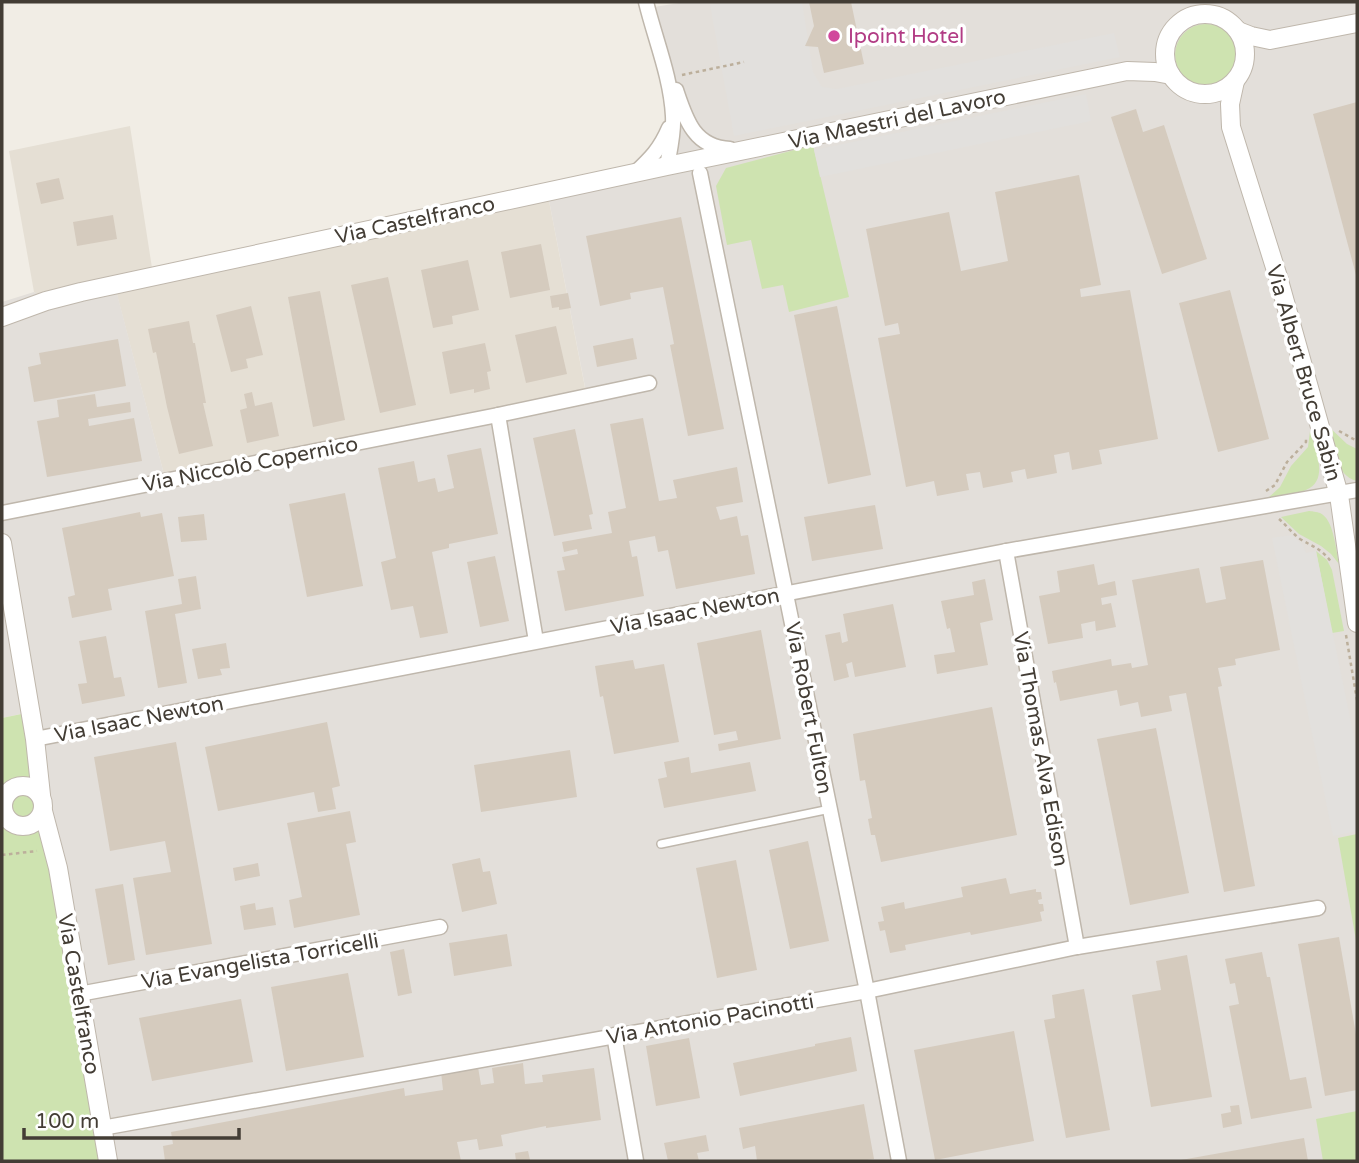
<svg xmlns="http://www.w3.org/2000/svg" width="1359" height="1163" font-family="'Varela Round',sans-serif">
<style>
.residential{fill:#e5dfd4}
.industrial{fill:#e3dfda}
.green{fill:#cee3b0}
.parking{fill:#e2e0dd}
.building{fill:#d5cbbe}
.lines{fill:none;stroke-linecap:round;stroke-linejoin:round}
.service-casing{stroke:#bfb7ac;stroke-width:10}
.minor-casing{stroke:#bfb7ac;stroke-width:17}
.tertiary-casing{stroke:#bfb7ac;stroke-width:20}
.path{stroke:#bcaf9b;stroke-width:2.5;stroke-dasharray:3.5 3.5;stroke-linecap:butt}
.service{stroke:#fff;stroke-width:7}
.minor{stroke:#fff;stroke-width:14}
.tertiary{stroke:#fff;stroke-width:18}
.hotel-dot{fill:#d1479c;stroke:#fff;stroke-width:2.5}
.labels{text-anchor:middle;stroke-width:7;stroke-linejoin:round;paint-order:stroke}
.hotel-label{font-size:21px;fill:#b23c85;stroke:#fff;text-anchor:start}
.street-label{font-size:21px;fill:#433d35;stroke:#fff}
</style>
<rect width="100%" height="100%" fill="#f1ede5"/>
<path class="residential" d="M130 126 152 268 546 185 586 393 166 482 115 287 50 302 34 292 9 151Z"/>
<path class="industrial" d="M685 2H1357V1161H109L30 712 2 718V302L34 292 50 302 115 286 166 482 586 392 546 185 671 158 655 36 648 8Z"/>
<g class="green">
<circle cx="1206" cy="55" r="31"/>
<path d="M813 145 849 297 789 312 783 285 762 289 751 240 727 245 716 186 726 168Z"/>
<path d="M1327 425 1347 444 1357 449V481C1335 476 1332 444 1327 425Z"/>
<path d="M1310 431C1315 448 1330 480 1306 490 1295 495 1280 495 1268 498L1280 487 1291 466 1308 447Z"/>
<path d="M1309 511C1310 511 1318 512 1320 513 1334 519 1336 551 1339 564L1331 554 1321 546 1299 534 1281 517Z"/>
<path d="M1316 551 1327 560 1332 570 1344 631 1332 633Z"/>
<path d="M31 712 109 1161H2V718Z"/>
<path d="M1357 834V946L1338 838Z"/>
<path d="M1357 1111V1161H1323L1316 1119Z"/>
</g>
<g class="parking">
<path d="M725 2H802L813 72 822 87 837 89 1114 33 1120 57 734 136 710 5Z"/>
<path d="M1086 94 1091 121 820 177 814 150Z"/>
<path d="M1292 535 1303 545 1306 553 1316 551 1357 752V831L1333 836 1272 538Z"/>
</g>
<g class="building">
<path d="M809 2H851L864 64 824 73 818 47 805 46 814 26Z"/>
<path d="M1357 102V275H1356L1313 114Z"/>
<path d="M1136 109 1143 132 1164 125 1207 259 1162 274 1111 117Z"/>
<path d="M1079 175 1101 285 1080 289 1081 297 1130 290 1158 439 1099 450 1102 464 1072 470 1069 452 1054 455 1057 473 1027 479 1025 469 1011 472 1013 482 983 488 980 472 966 474 969 490 937 496 934 481 906 487 878 338 900 334 898 323 885 326 866 229 949 212 961 271 1008 261 995 192Z"/>
<path d="M59 178 64 199 41 204 36 183Z"/>
<path d="M113 215 117 239 77 246 73 222Z"/>
<path d="M681 217 724 429 688 436 670 345 674 344 663 287 630 293 631 299 600 306 586 236Z"/>
<path d="M541 244 550 290 510 298 501 252Z"/>
<path d="M468 260 479 310 452 316 453 324 433 328 421 270Z"/>
<path d="M388 277 416 405 380 413 351 285Z"/>
<path d="M1230 290 1269 439 1218 452 1179 303Z"/>
<path d="M320 291 345 420 313 427 288 297Z"/>
<path d="M568 293 571 308 559 310V307L552 308 550 296Z"/>
<path d="M251 306 263 355 246 359 248 368 231 372 216 315Z"/>
<path d="M837 306 871 475 828 484 794 315Z"/>
<path d="M189 321 193 343H195L206 403H203L213 446 179 454 167 407 156 352 153 353 148 329Z"/>
<path d="M556 326 567 374 526 383 515 335Z"/>
<path d="M633 338 637 359 597 367 593 346Z"/>
<path d="M118 339 126 386 34 402 28 367 41 364 39 353Z"/>
<path d="M485 343 491 371 487 372 490 389 474 393V389L450 394 442 352Z"/>
<path d="M252 392 255 406 272 402 279 436 247 443 240 410 247 408 244 394Z"/>
<path d="M95 394 97 407 130 402 131 412 88 419 89 426 134 418 142 461 47 477 37 421 59 417 57 400Z"/>
<path d="M643 418 659 501 677 498 673 480 737 467 743 502 716 507 720 520 737 516 741 536 748 535 755 574 676 589 668 550 658 552 655 536 629 541 632 557 637 556 644 596 565 611 557 571 565 570 562 557 578 554 577 549 564 552 562 542 612 533 608 512 626 508 610 424Z"/>
<path d="M575 429 593 514 589 515 592 529 554 536 533 438Z"/>
<path d="M481 448 498 534 449 544V548L432 552 448 633 420 638 413 606 391 610 381 562 396 558 378 468 414 461 418 482 435 478 438 492 454 488 447 455Z"/>
<path d="M345 493 363 586 307 597 289 504Z"/>
<path d="M875 505 883 549 812 561 804 517Z"/>
<path d="M140 512 141 517 162 513 174 576 108 589 112 610 72 618 68 597 75 595 62 528Z"/>
<path d="M204 514 207 540 181 542 178 517Z"/>
<path d="M495 556 509 621 480 627 467 562Z"/>
<path d="M1263 560 1280 650 1235 659 1236 665 1218 668 1222 686 1218 687 1255 886 1224 892 1186 693 1169 696 1172 711 1141 717 1138 702 1120 706 1117 690 1060 701 1056 682 1054 683 1052 671 1111 659 1112 666 1131 663 1132 668 1148 665 1132 580 1199 568 1206 603 1226 599 1220 567Z"/>
<path d="M1094 564 1098 585 1115 581 1117 595 1101 598 1102 605 1111 603 1116 627 1096 631 1095 621 1081 624 1083 638 1048 644 1039 596 1060 592 1057 571Z"/>
<path d="M196 576 201 609 175 614 187 683 158 688 145 611 182 604 178 579Z"/>
<path d="M985 579 993 620 980 623 988 665 937 674 934 655 955 652 950 628 947 629 941 601 974 595 972 582Z"/>
<path d="M893 604 906 667 855 677 852 662 846 664 849 677 834 681 825 635 840 632 842 643 848 641 843 614Z"/>
<path d="M761 630 781 739 719 751 718 744 738 740 736 731 714 735 697 643Z"/>
<path d="M106 636 114 678 121 677 125 696 82 704 78 684 87 683 79 641Z"/>
<path d="M226 643 230 668 220 669 222 675 198 679 192 649Z"/>
<path d="M633 660 635 669 664 664 679 742 614 754 603 696 600 697 595 666Z"/>
<path d="M992 707 1017 835 881 862 875 835H871L868 819 872 818 865 780 860 781 853 734Z"/>
<path d="M327 722 340 786 332 788 336 809 318 812 314 792 218 811 205 747Z"/>
<path d="M1156 728 1189 893 1130 905 1097 739Z"/>
<path d="M176 742 212 944 146 955 133 878 171 872 165 841 110 851 94 757Z"/>
<path d="M570 750 577 797 481 812 474 765Z"/>
<path d="M689 757 691 773 750 762 756 791 664 808 658 779 667 777 664 762Z"/>
<path d="M350 811 356 842 346 844 360 915 294 928 289 900 302 897 287 823Z"/>
<path d="M808 841 829 941 790 949 769 850Z"/>
<path d="M480 858 483 872 490 871 497 904 462 912 452 864Z"/>
<path d="M736 860 757 970 717 978 696 868Z"/>
<path d="M258 863 260 876 235 881 233 868Z"/>
<path d="M1006 878 1010 894 1036 889V892H1041L1042 899 1038 900 1039 904H1043L1044 911 1040 912 1042 921 971 935 970 932 905 945 906 950 890 953 885 930 880 931 878 922 884 921 881 907 904 902 905 909 963 897 961 887Z"/>
<path d="M123 884 135 960 108 965 95 889Z"/>
<path d="M255 903 256 910 273 907 276 925 244 930 240 906Z"/>
<path d="M507 934 512 966 454 976 449 943Z"/>
<path d="M1339 937 1357 1040V1090L1325 1096 1298 944Z"/>
<path d="M404 949 412 993 398 996 390 952Z"/>
<path d="M1262 952 1267 977H1270L1290 1080 1306 1077 1312 1108 1251 1119 1229 1006 1239 1004 1235 983 1230 984 1225 959Z"/>
<path d="M1187 955 1212 1097 1151 1107 1132 995 1161 990 1156 961Z"/>
<path d="M348 973 364 1057 286 1071 271 987Z"/>
<path d="M1084 989 1110 1130 1066 1138 1044 1020 1055 1018 1052 995Z"/>
<path d="M241 999 253 1062 152 1081 139 1018Z"/>
<path d="M1014 1031 1034 1141 935 1160 914 1050Z"/>
<path d="M851 1037 857 1071 740 1096 733 1063 815 1046V1044Z"/>
<path d="M689 1038 700 1098 656 1106 646 1046Z"/>
<path d="M523 1063 525 1084 543 1082 542 1075 594 1068 601 1120 546 1128V1126L501 1135 503 1146 479 1150 477 1139 457 1142 461 1161H165L163 1146 173 1144 171 1132 404 1088 405 1096 443 1090 441 1072 478 1067 481 1085 494 1083 492 1068Z"/>
<path d="M864 1104 874 1159 860 1161H757L755 1146 743 1149 739 1128Z"/>
<path d="M1239 1105 1242 1124 1223 1128 1221 1114 1231 1112 1230 1106Z"/>
<path d="M706 1135 709 1151 697 1153 699 1161H668L664 1143Z"/>
<path d="M1304 1138 1308 1161H1181V1160Z"/>
<path d="M528 1151 530 1160 516 1161 515 1153Z"/>
</g>
<g class="lines">
<g class="service-casing">
<path id="service" d="M661 844 830 809"/>
</g>
<g class="minor-casing">
<g id="minor">
<path d="M646 2C655 39 671 77 673 116 674 133 670 149 667 166"/>
<path d="M676 90C686 120 694 147 730 149"/>
<path d="M635 173C651 158 660 149 669 128"/>
<path d="M700 173 867 991 899 1161"/>
<path d="M498 415 649 383"/>
<path d="M2 513 498 415 536 641"/>
<path d="M1006 551 1077 947"/>
<path d="M35 739 1006 551 1357 490"/>
<path d="M2 802 4 800"/>
<path d="M2 816 6 817"/>
<path d="M79 994 440 927"/>
<path d="M614 1035 636 1161"/>
<path d="M102 1128 867 991 1077 947 1318 908"/>
</g>
</g>
<g class="tertiary-casing">
<g id="tertiary">
<circle cx="1205" cy="54" r="40"/>
<path d="M1238 31 1251 36 1270 40 1357 23"/>
<path d="M1235 81 1230 104 1231 127 1278 277 1339 495 1357 623"/>
<path d="M2 317 46 301 81 292 667 166 1127 71 1155 72 1171 75"/>
<path d="M2 543 35 739 41 795"/>
<circle cx="23" cy="806" r="20"/>
<path d="M43 811 58 868 108 1161"/>
</g>
</g>
<g class="path">
<path d="M682 75 744 62"/>
<path d="M1339 431 1357 441"/>
<path d="M1266 491 1275 485 1287 462 1306 442V439"/>
<path d="M1279 519C1286 525 1292 533 1300 539 1315 548 1321 548 1332 563"/>
<path d="M1346 635 1357 700"/>
<path d="M2 855 37 851"/>
</g>
<use href="#service" class="service"/>
<use href="#minor" class="minor"/>
<use href="#tertiary" class="tertiary"/>
</g>
<circle class="hotel-dot" cx="834" cy="36" r="7"/>
<g class="labels">
<g class="hotel-label">
<text x="848" y="43">Ipoint Hotel</text>
</g>
<g class="street-label">
<text transform="translate(897 119) rotate(-12)" y="7">Via Maestri del Lavoro</text>
<text transform="translate(415 220) rotate(-12)" y="7">Via Castelfranco</text>
<text transform="translate(1304 373) rotate(74)" y="7">Via Albert Bruce Sabin</text>
<text transform="translate(250 464) rotate(-11)" y="7">Via Niccolò Copernico</text>
<text transform="translate(695 611) rotate(-11)" y="7">Via Isaac Newton</text>
<text transform="translate(809 708) rotate(79)" y="7">Via Robert Fulton</text>
<text transform="translate(139 719) rotate(-11)" y="7">Via Isaac Newton</text>
<text transform="translate(1041 749) rotate(80)" y="7">Via Thomas Alva Edison</text>
<text transform="translate(260 961) rotate(-10)" y="7">Via Evangelista Torricelli</text>
<text transform="translate(79 994) rotate(80)" y="7">Via Castelfranco</text>
<text transform="translate(710 1019) rotate(-10)" y="7">Via Antonio Pacinotti</text>
</g>
</g>
<rect width="1359" height="1163" fill="none" stroke="#433d35" stroke-width="7"/>
<path d="M24 1128v10h215v-10" fill="none" stroke="#433d35" stroke-width="3.5"/>
<text x="35" y="1128" font-size="21" fill="#433d35" stroke="#ffffff" stroke-width="5" paint-order="stroke">100 m</text>
</svg>
